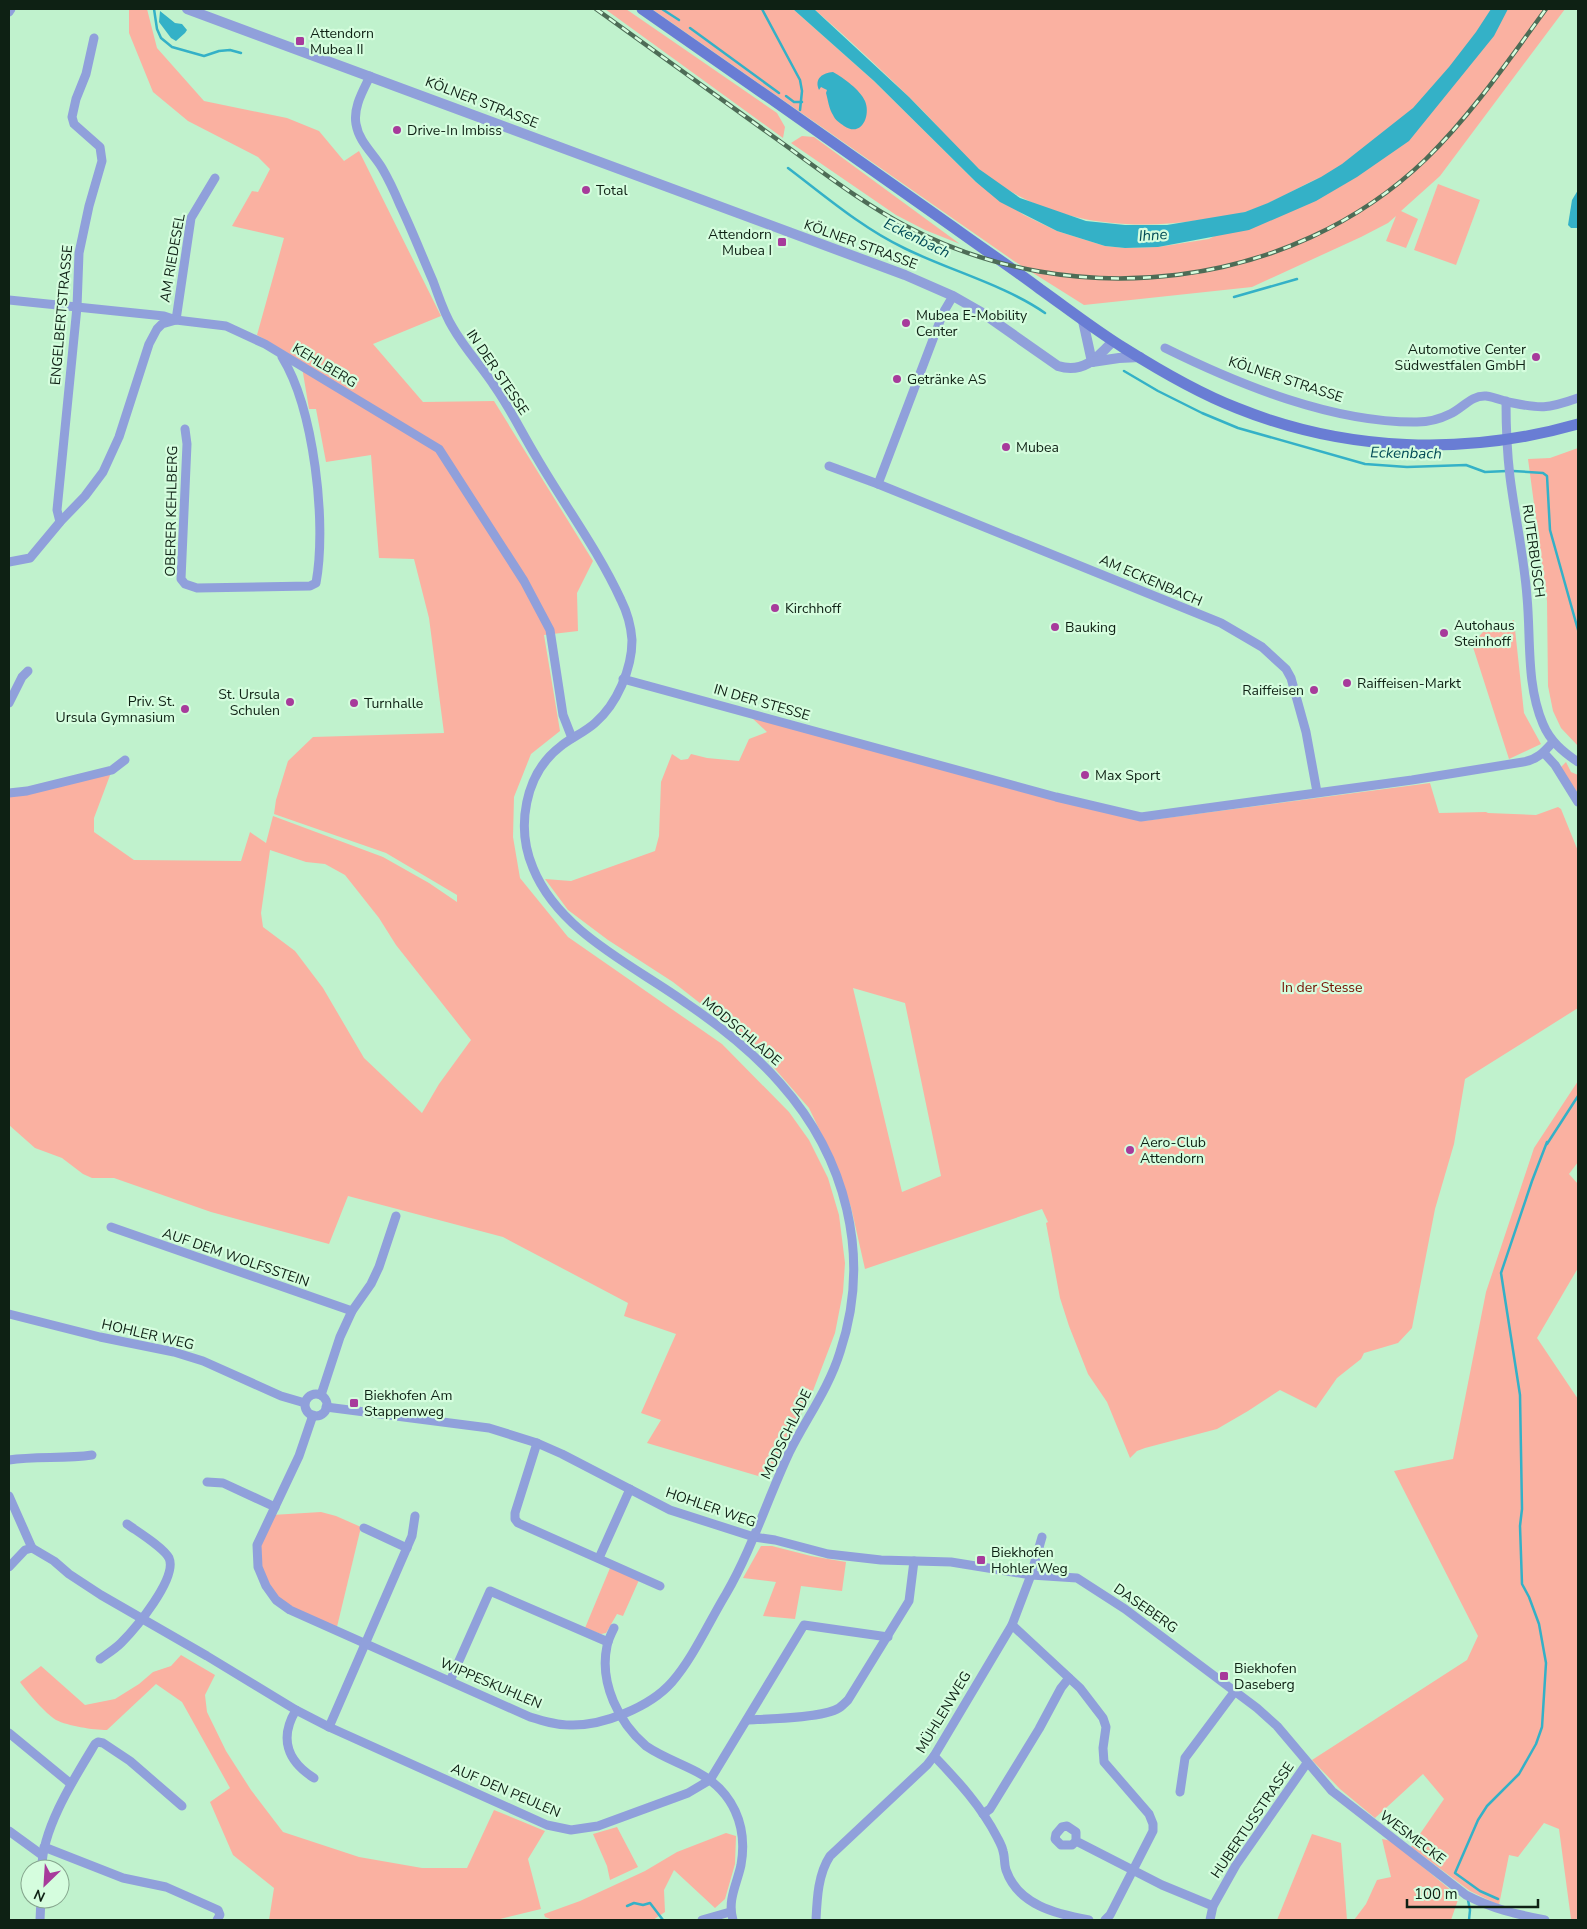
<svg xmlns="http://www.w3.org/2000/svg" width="1587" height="1929" font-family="'Nunito Sans',sans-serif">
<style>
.green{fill:#fab1a1;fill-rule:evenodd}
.water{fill:#34b1c7}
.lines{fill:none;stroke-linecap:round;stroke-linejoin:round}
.stream{stroke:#34b1c7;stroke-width:2.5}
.minor{stroke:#90a0db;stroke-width:9}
.tertiary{stroke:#90a0db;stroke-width:10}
.secondary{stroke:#697dd4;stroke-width:11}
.rail-casing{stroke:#4d6c56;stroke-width:4.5}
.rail{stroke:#d5fdde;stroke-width:2.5;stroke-dasharray:8;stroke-linecap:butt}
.poi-dot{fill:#a73b9b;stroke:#d5fdde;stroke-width:2}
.labels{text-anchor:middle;stroke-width:4.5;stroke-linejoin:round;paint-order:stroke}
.poi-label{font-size:14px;fill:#0e2114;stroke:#d5fdde;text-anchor:start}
.street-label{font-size:14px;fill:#0e2114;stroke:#d5fdde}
.park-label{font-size:14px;fill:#721000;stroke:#d5fdde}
.water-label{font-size:15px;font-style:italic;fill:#004a56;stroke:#d5fdde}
</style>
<rect width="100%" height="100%" fill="#c0f2cd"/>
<g class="green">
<path d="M129 9H147L157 48 204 101 287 118 319 131 344 161 359 151 441 316 373 344 423 402 494 401 593 561 577 593 578 631 544 635 560 731 531 754 514 797 513 837 520 878 568 937 722 1044 789 1112 809 1140 828 1178 839 1215 845 1263 843 1292 835 1333 811 1396 777 1458 768 1479 647 1443 661 1420 641 1413 676 1334 624 1316 628 1303 503 1237 348 1196 329 1244 211 1212 114 1178H92L83 1174 62 1158 35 1148 9 1125V793L112 770 94 818V832L134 860 241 861 250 832 266 843 273 816 383 857 429 883 457 902V895L386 853 274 814 276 800 288 761 313 737 444 733 429 618 414 559 379 558 371 455 326 462 316 409H309L301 361 257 335 284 238 232 226 252 191 258 192 270 169 258 157 188 121 153 92 129 33ZM270 850 306 862 325 864 345 875 379 918 396 945 471 1040 439 1084 422 1113 364 1058 323 988 295 951 263 927 261 913Z"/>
<path d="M605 9H626L777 113 785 127 783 138Z"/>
<path d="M652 9H793L874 81 976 182 1024 215 1057 231 1105 246 1125 248 1158 247 1209 239 1320 177C1296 189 1271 204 1245 212 1230 216 1215 218 1200 220 1123 232 1041 222 979 169 960 152 942 131 924 112 889 77 852 42 814 9H1565L1440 176 1401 211 1418 219 1406 248 1386 241 1396 216 1388 223 1361 237 1252 287 1084 305 1014 261Z"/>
<path d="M802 136 814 137 960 244 925 230 896 215 791 143Z"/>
<path d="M1438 184 1480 200 1456 265 1414 250Z"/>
<path d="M1578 448V746L1561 728 1553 711 1548 686 1547 601 1528 459 1550 458Z"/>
<path d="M1514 620 1524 713 1541 744 1509 759 1472 644 1483 632Z"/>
<path d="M751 717 1143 821 1430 783 1439 813 1486 812 1488 813 1536 815 1558 807 1561 809 1578 851V1008L1465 1079 1454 1144 1435 1209 1412 1328 1398 1343 1364 1353 1361 1359 1337 1378 1316 1408 1280 1390 1248 1411 1217 1429 1145 1448 1137 1451 1130 1458 1107 1402 1088 1374 1069 1326 1060 1298 1046 1223 1048 1222 1042 1209 865 1269 851 1207 832 1156 809 1108 756 1047 673 982 608 940 568 910 545 879 571 881 655 851 659 836 661 782 672 754 681 760 688 759 691 754 707 758 739 761 749 739 767 732ZM853 988 905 1003 941 1176 902 1192Z"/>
<path d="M1566 762 1571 772 1578 775V793L1560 768Z"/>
<path d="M1578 1081V1162L1569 1174 1578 1184V1268L1537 1338 1578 1399V1920L1571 1919 1559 1829 1544 1823 1518 1857 1509 1855 1499 1905 1470 1891 1411 1847 1444 1799 1423 1774 1375 1818 1340 1789 1312 1760 1467 1660 1478 1636 1394 1471 1453 1459 1486 1292 1534 1148Z"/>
<path d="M321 1512 336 1516 361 1527 336 1631 290 1610 266 1586 257 1545 272 1515Z"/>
<path d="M761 1546H772L811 1556 846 1562 842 1591 801 1586 795 1619 763 1616 776 1582 743 1578Z"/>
<path d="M610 1568 639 1580 623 1616 617 1614 606 1633 601 1634 585 1628Z"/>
<path d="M181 1655 215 1675 205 1695 207 1712 226 1751 251 1790 283 1832 359 1857 422 1868H467L494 1810 545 1831 528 1859 541 1909 496 1920H269L274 1888 233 1855 210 1802 230 1788 182 1702 156 1684 107 1730C93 1730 68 1726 56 1720 45 1713 28 1693 20 1682L41 1666 85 1705 115 1699 139 1684 153 1672 171 1666Z"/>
<path d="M617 1827 638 1867 610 1880 607 1866 593 1834Z"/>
<path d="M726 1833 736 1836 735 1864 725 1899 715 1908 674 1870 664 1890 665 1912 653 1920H553L545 1917 544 1914 580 1901 645 1871 677 1852Z"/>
<path d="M1312 1834 1341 1843 1347 1920H1277Z"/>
<path d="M1382 1839 1392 1841 1459 1897 1451 1920H1354L1366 1904 1377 1880 1391 1877Z"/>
</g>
<g class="water">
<path d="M793 9H814L909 97 979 169 1020 198 1086 221 1125 225H1167L1245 212 1268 203 1321 177 1342 164 1413 108 1449 67 1476 32 1491 9H1508L1494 36 1409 141 1357 177 1316 201 1249 230 1158 247 1125 248 1105 246 1057 231 1000 202 976 182 874 81Z"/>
<path d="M160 11 175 23 182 24 187 30 185 33 176 41 171 38 159 22Z"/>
<path d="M833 72C844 78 860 90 865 101 871 115 862 138 844 126 840 123 835 120 833 115 829 109 828 100 826 93L827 90 821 87 819 90C814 78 823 73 833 72Z"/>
<path d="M1578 190V228H1571L1568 225 1572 200Z"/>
</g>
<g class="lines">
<g class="stream">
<path d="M154 9 157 29 161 38 172 47 204 56 219 51 230 50 241 53"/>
<path d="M662 9 679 20"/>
<path d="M762 9 800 80 802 91 800 110"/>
<path d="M690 28 779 93"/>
<path d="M786 96 794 102H802"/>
<path d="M788 168C825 196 862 228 904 248 948 270 1005 285 1045 313"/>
<path d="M1234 297 1297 279"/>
<path d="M1124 371 1158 391 1202 413 1238 428 1365 464 1407 467 1466 465 1485 472 1507 471"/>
<path d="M1513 471 1543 473 1547 476 1550 530 1578 630"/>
<path d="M1498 1899 1480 1891 1455 1873 1478 1820 1487 1806 1519 1774 1536 1744 1542 1727 1546 1663 1539 1624 1529 1597 1522 1584 1520 1526 1522 1509 1520 1395 1501 1273 1532 1181 1547 1142V1144L1578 1096"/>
<path d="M1468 1900 1470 1910 1469 1920"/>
<path d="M627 1906 634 1903 643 1905 650 1903 663 1920"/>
</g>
<g class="minor">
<path d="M9 12 11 9"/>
<path d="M9 300 164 316 176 320 191 218 215 178"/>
<path d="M1165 348C1240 385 1333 423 1417 422 1428 422 1440 419 1450 414 1463 408 1471 395 1486 396 1494 397 1501 400 1508 402 1541 409 1547 409 1578 398"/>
<path d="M1506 401C1506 426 1507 452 1510 477 1515 517 1524 556 1527 597 1531 639 1526 684 1543 724 1550 741 1563 752 1578 762"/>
<path d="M185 429 187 444 181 579 185 584 197 588 310 586 316 583C327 523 314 409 282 357"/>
<path d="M829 466 878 484 943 313 953 296"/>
<path d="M878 484 1221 623 1262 647 1286 669 1291 678 1306 732 1317 792"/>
<path d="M60 522 57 510 77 307 79 253 89 206 102 161 100 147 74 124 72 117 76 99 86 74 94 38"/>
<path d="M9 562 30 558 60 522 85 496 103 472 119 437 149 344 157 329 162 324 176 320 226 326 265 344 439 449 524 581 550 630 563 715 572 738"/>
<path d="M623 679 1056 797 1141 817 1412 780 1523 762C1537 760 1544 752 1553 742"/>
<path d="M9 703 22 677 28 671"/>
<path d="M1544 753 1555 765 1578 802"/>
<path d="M9 793 27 791 112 770 125 760"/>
<path d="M111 1227 352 1311"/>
<path d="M9 1314 100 1337 174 1352 203 1361 281 1396 305 1403"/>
<circle cx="316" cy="1405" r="11"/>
<path d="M321 1395 340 1337 352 1311 371 1284 379 1267 396 1216"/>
<path d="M326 1407 489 1428 537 1443 562 1454 670 1510 754 1537 775 1540 828 1554 881 1560 951 1562 1031 1575 1077 1578 1125 1609 1257 1708 1277 1726 1332 1791 1466 1895C1493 1909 1515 1914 1545 1920"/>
<path d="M313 1415 299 1456 257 1545 258 1567 266 1586 276 1600 290 1610 530 1717C543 1721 556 1725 570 1725 603 1726 650 1707 672 1682 693 1658 709 1622 726 1594 752 1549 767 1500 789 1453 806 1419 829 1388 840 1352 872 1256 846 1157 780 1083 753 1052 720 1026 686 1003 633 965 559 932 533 868 516 828 524 774 561 746 571 738 585 732 595 723 617 704 632 669 632 640 631 626 627 612 621 600 598 550 565 506 537 458 523 435 511 410 495 387 482 367 465 349 453 328 444 314 439 297 433 281 422 256 412 230 400 205 395 193 389 180 382 168 373 153 359 142 356 124 353 107 363 91 370 76"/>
<path d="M537 1443 515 1513V1519L518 1523 660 1586"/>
<path d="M9 1460C36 1456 64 1459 92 1455"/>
<path d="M207 1482 223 1483 275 1507"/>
<path d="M9 1496 32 1548"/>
<path d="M364 1528 407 1548"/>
<path d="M32 1548 54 1561 69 1574 101 1595 207 1656 296 1710 329 1727 547 1825 571 1830 598 1826 688 1793 710 1780 804 1625 888 1637"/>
<path d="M599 1558 630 1489"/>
<path d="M9 1567 25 1550 32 1548"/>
<path d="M1012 1625 1080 1688 1103 1718 1106 1727 1103 1748 1104 1762 1149 1814 1153 1824V1831L1110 1915 1105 1920"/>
<path d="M614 1628C611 1634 608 1640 607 1646 599 1683 619 1723 646 1746 662 1757 680 1763 697 1772 733 1791 748 1826 741 1865 737 1884 727 1900 733 1920"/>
<path d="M100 1659C107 1654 115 1649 121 1643 135 1629 178 1578 169 1558 163 1547 138 1532 127 1524"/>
<path d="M450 1681 490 1591 608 1642"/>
<path d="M296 1710C279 1738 287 1761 314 1778"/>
<path d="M748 1720C767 1719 824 1718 839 1708 842 1706 845 1703 848 1700L909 1601 914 1561"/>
<path d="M329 1727 412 1536 415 1516"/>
<path d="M9 1733 71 1784"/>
<path d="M934 1756C958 1781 981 1806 997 1837 999 1841 1002 1846 1003 1851 1005 1857 1004 1864 1006 1870 1018 1905 1056 1914 1089 1920"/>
<path d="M1180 1792 1185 1758 1235 1691"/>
<path d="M983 1814 990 1809 1039 1729 1061 1688 1069 1678"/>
<path d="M9 1831 42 1855"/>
<path d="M1076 1841 1072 1845H1061L1055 1839 1056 1834 1062 1827 1067 1826 1076 1832V1841L1162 1885 1213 1906"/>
<path d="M44 1847 123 1878 166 1887 218 1910 220 1915 217 1920"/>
<path d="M42 1869C41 1830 75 1777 95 1744L98 1742 103 1743 130 1761 182 1806"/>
<path d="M40 1920 41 1899"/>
<path d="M702 1920 730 1912"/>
<path d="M816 1920C817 1899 818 1874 830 1856L927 1765 934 1756 1012 1625 1031 1575 1042 1537"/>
<path d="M1210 1920 1213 1906 1236 1865 1307 1763"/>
</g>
<g class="tertiary">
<path d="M187 9 905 275 953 296 981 312 1058 366C1083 374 1097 358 1113 341"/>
<path d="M1083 321 1092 362"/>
<path d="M1092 362 1119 358 1140 357"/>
</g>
<path class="secondary" d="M642 9C746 81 850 154 953 227 982 248 1012 268 1040 289 1068 309 1095 330 1124 348 1159 370 1198 393 1237 408 1346 452 1466 456 1578 424"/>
<g class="rail-casing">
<path id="rail" d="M596 9C659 54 722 100 785 145 825 174 864 204 908 227 1073 314 1290 290 1426 159 1472 114 1508 61 1546 9"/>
</g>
<use href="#rail" class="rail"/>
</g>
<g class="poi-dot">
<rect x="295" y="36" width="10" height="10" rx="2.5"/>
<circle cx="397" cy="130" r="5"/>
<circle cx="586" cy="190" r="5"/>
<rect x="777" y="237" width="10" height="10" rx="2.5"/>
<circle cx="906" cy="323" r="5"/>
<circle cx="1536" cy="357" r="5"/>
<circle cx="897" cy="379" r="5"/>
<circle cx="1006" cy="447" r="5"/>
<circle cx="775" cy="608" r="5"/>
<circle cx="1055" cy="627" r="5"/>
<circle cx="1444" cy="633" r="5"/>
<circle cx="1347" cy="683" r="5"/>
<circle cx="1314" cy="690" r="5"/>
<circle cx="290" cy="702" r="5"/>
<circle cx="354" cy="703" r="5"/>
<circle cx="185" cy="709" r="5"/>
<circle cx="1085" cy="775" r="5"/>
<circle cx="1130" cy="1150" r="5"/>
<rect x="349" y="1398" width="10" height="10" rx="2.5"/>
<rect x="976" y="1555" width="10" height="10" rx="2.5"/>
<rect x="1219" y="1671" width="10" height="10" rx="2.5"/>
</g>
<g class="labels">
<g class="poi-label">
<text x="310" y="38">Attendorn<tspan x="310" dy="16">Mubea II</tspan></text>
<text x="407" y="135">Drive-In Imbiss</text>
<text x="596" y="195">Total</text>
<text x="772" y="239" text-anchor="end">Attendorn<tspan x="772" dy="16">Mubea I</tspan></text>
<text x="916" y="320">Mubea E-Mobility<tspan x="916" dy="16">Center</tspan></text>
<text x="1526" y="354" text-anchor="end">Automotive Center<tspan x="1526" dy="16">Südwestfalen GmbH</tspan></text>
<text x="907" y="384">Getränke AS</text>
<text x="1016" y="452">Mubea</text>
<text x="785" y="613">Kirchhoff</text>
<text x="1454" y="630">Autohaus<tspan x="1454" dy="16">Steinhoff</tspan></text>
<text x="1065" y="632">Bauking</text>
<text x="1357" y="688">Raiffeisen-Markt</text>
<text x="1304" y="695" text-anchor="end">Raiffeisen</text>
<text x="280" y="699" text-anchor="end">St. Ursula<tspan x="280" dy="16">Schulen</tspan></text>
<text x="175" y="706" text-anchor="end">Priv. St.<tspan x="175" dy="16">Ursula Gymnasium</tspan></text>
<text x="364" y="708">Turnhalle</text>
<text x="1095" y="780">Max Sport</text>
<text x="1140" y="1147">Aero-Club<tspan x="1140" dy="16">Attendorn</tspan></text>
<text x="364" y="1400">Biekhofen Am<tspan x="364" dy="16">Stappenweg</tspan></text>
<text x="991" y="1557">Biekhofen<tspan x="991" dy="16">Hohler Weg</tspan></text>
<text x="1234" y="1673">Biekhofen<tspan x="1234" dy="16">Daseberg</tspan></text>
</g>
<g class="street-label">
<text transform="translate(482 102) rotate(21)" y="5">KÖLNER STRASSE</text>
<text transform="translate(861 244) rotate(20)" y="5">KÖLNER STRASSE</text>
<text transform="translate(172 258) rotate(-80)" y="5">AM RIEDESEL</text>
<text transform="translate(61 315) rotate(-85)" y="5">ENGELBERTSTRASSE</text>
<text transform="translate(325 365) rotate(31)" y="5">KEHLBERG</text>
<text transform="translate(498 372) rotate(56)" y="5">IN DER STESSE</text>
<text transform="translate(1286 379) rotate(18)" y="5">KÖLNER STRASSE</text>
<text transform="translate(171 511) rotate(-89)" y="5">OBERER KEHLBERG</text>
<text transform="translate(1534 551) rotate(82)" y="5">RUTERBUSCH</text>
<text transform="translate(1151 580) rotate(23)" y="5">AM ECKENBACH</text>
<text transform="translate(762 702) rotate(16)" y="5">IN DER STESSE</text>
<text transform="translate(742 1031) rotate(40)" y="5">MODSCHLADE</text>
<text transform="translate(236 1257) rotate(19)" y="5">AUF DEM WOLFSSTEIN</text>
<text transform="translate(148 1334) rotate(13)" y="5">HOHLER WEG</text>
<text transform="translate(786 1434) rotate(-64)" y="5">MODSCHLADE</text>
<text transform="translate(711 1507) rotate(19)" y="5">HOHLER WEG</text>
<text transform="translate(1146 1608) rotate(35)" y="5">DASEBERG</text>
<text transform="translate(491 1683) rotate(23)" y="5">WIPPESKUHLEN</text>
<text transform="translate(943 1712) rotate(-59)" y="5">MÜHLENWEG</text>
<text transform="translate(506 1790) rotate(23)" y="5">AUF DEN PEULEN</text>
<text transform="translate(1252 1820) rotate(-56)" y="5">HUBERTUSSTRASSE</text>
<text transform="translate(1413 1837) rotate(37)" y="5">WESMECKE</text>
</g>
<g class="park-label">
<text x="1322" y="992">In der Stesse</text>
</g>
<g class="water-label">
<text transform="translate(1153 235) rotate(-4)" y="5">Ihne</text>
<text transform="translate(917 238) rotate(26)" y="5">Eckenbach</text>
<text transform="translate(1406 453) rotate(1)" y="5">Eckenbach</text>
</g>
</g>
<rect width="1587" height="1929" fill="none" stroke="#0e2114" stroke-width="20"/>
<g transform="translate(45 1884) rotate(205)"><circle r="24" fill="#d5fdde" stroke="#85a58d"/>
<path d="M0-4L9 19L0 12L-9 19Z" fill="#a73b9b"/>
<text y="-8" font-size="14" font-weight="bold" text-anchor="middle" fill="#0e2114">N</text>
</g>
<path d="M1407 1899v8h131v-8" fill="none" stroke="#0e2114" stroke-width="2.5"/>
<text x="1414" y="1899" font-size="15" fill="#0e2114" stroke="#d5fdde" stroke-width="4" paint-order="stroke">100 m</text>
</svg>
